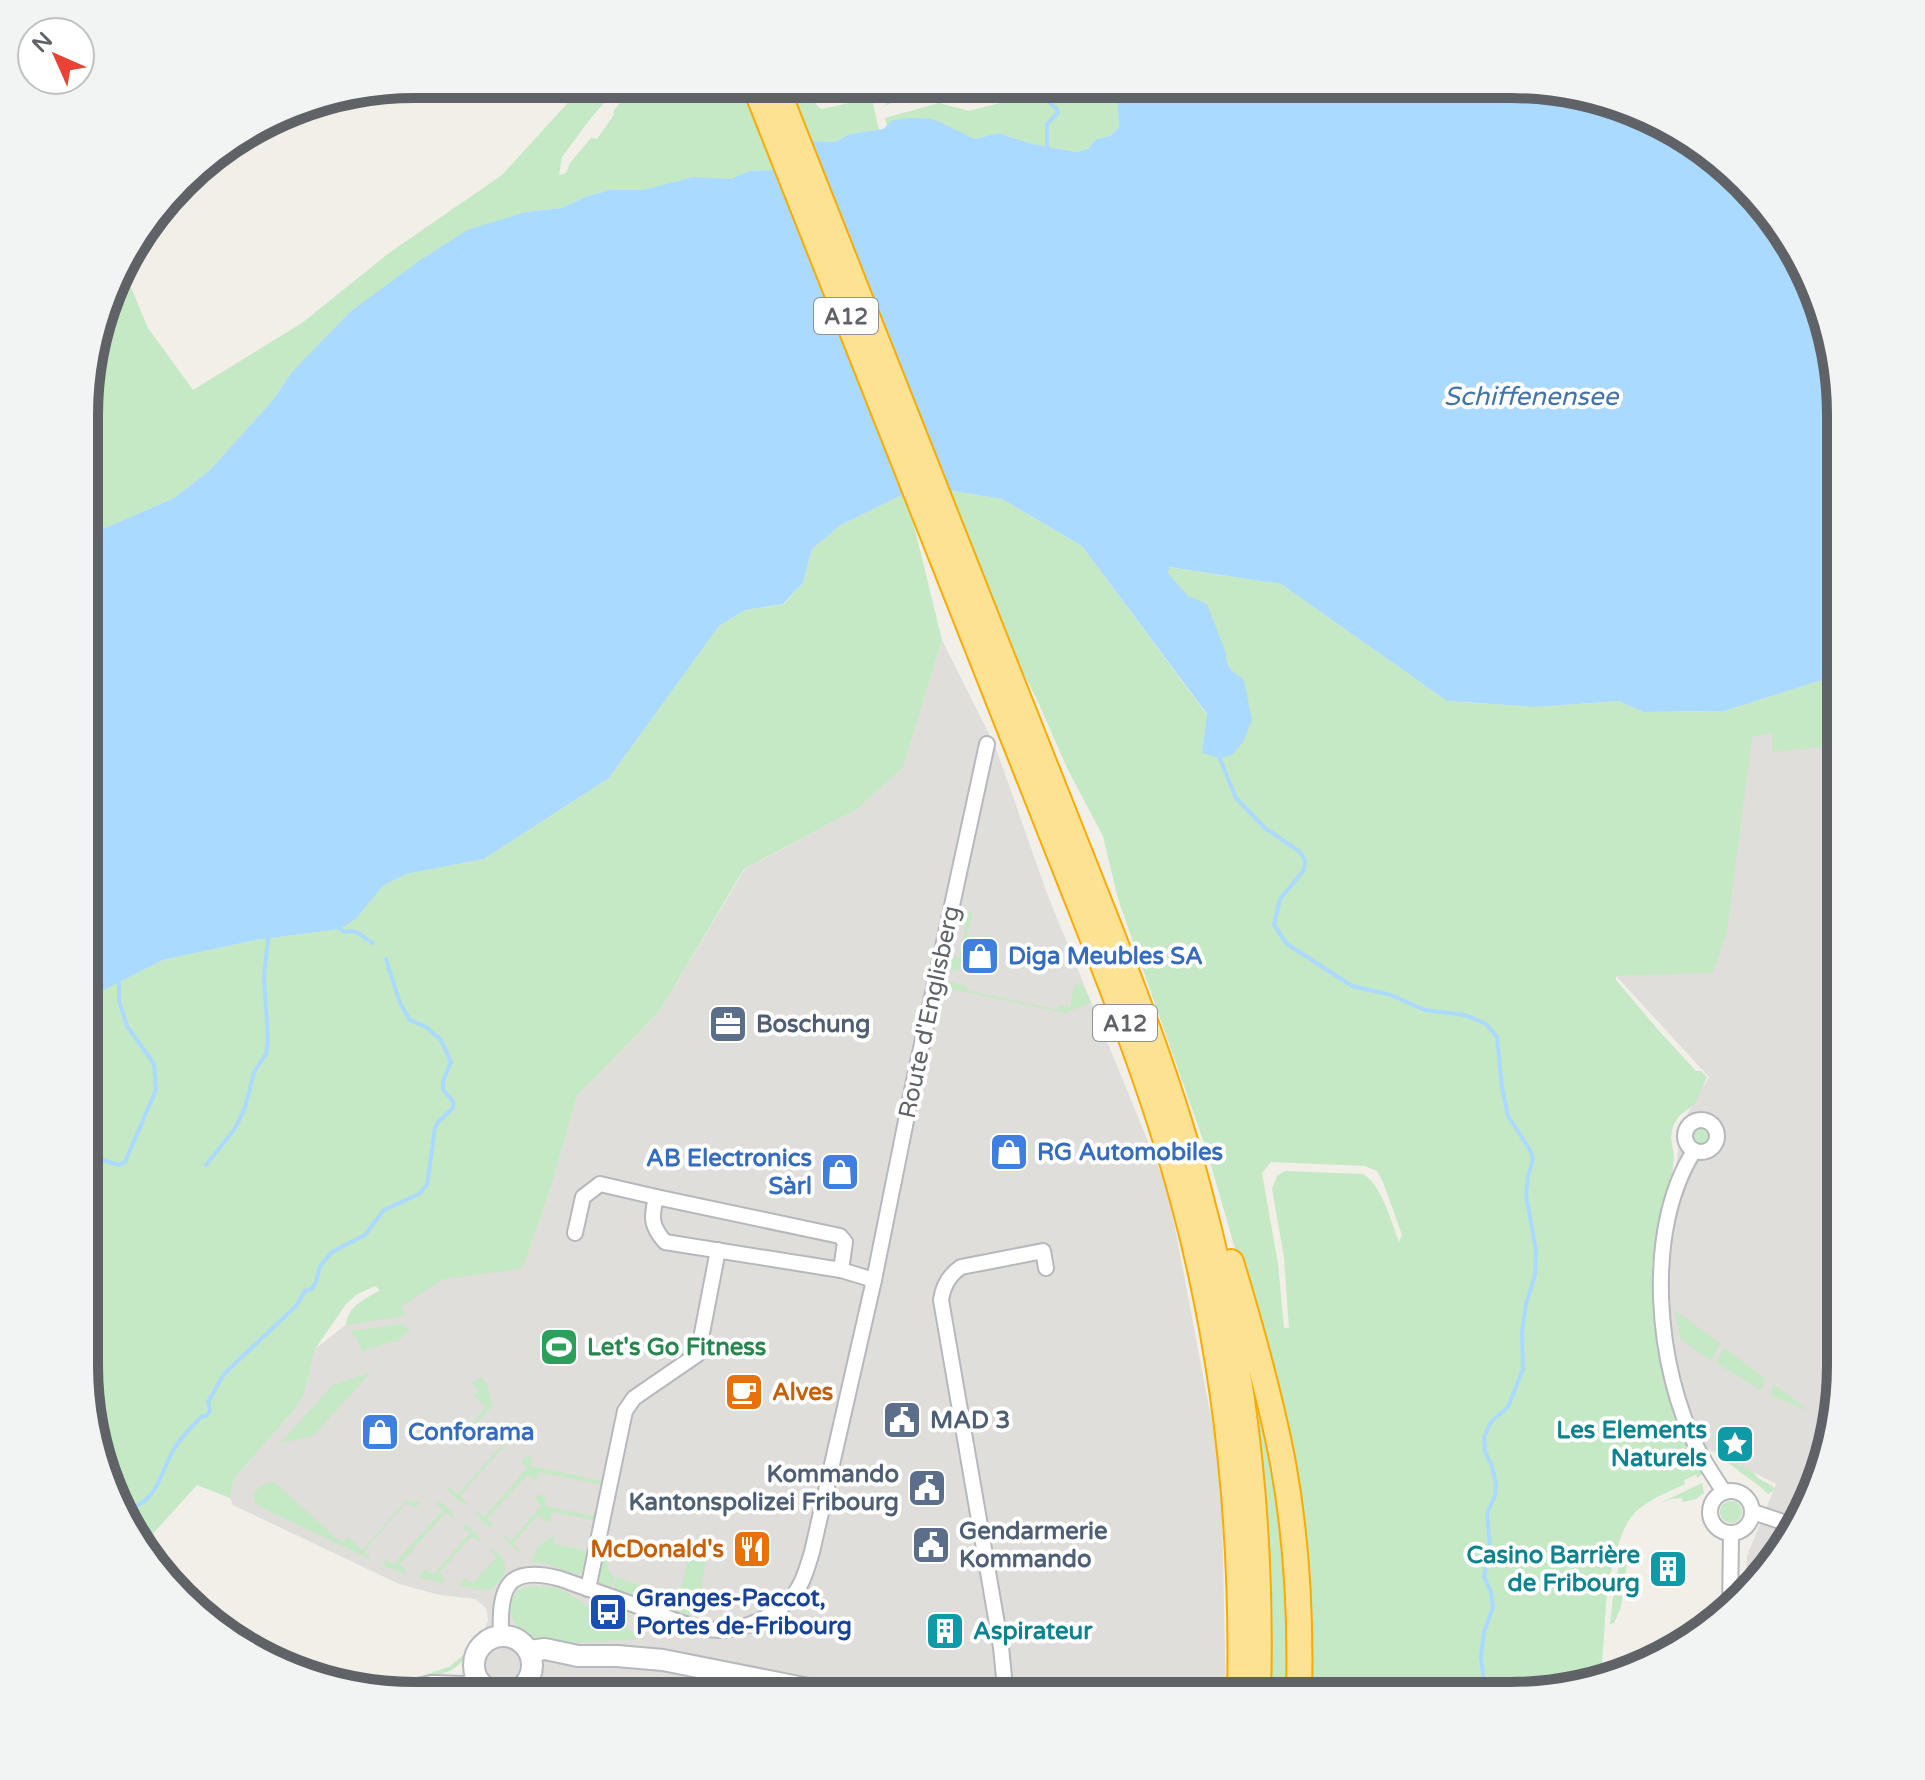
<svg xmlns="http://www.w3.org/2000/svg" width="1925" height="1780" font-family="'Varela Round',sans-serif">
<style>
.industrial{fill:#e0deda}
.green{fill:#c5e8c5;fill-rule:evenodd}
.water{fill:#aadaff}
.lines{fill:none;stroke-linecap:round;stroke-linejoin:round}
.stream{stroke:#aadaff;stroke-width:4}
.street-casing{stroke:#b5b8bc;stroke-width:18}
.secondary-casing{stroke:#b6babf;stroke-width:24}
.highway-casing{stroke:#f9ab00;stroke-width:28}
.street{stroke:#fff;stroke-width:14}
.secondary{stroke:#fff;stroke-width:20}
.highway{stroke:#fde293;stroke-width:24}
.labels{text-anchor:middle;stroke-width:8;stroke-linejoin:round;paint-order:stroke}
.shield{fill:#fff;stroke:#8f9295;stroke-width:2}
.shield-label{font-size:22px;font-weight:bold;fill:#5f6368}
.shop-label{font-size:24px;font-weight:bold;fill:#366cbe;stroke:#fff;text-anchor:start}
.street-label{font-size:24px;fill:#5f6368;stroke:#fff}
.service-label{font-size:24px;font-weight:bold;fill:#4e5e75;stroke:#fff;text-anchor:start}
.leisure-label{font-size:24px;font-weight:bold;fill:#27864d;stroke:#fff;text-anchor:start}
.food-label{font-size:24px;font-weight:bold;fill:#c56008;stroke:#fff;text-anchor:start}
.culture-label{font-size:24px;font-weight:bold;fill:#0d838f;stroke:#fff;text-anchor:end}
.transit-label{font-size:24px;font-weight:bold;fill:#164399;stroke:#fff;text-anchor:start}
.water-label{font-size:26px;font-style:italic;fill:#4174aa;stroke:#fff}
.rim{fill:none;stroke:#5f6368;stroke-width:10}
</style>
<rect width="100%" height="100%" fill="#f1efe8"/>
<g class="industrial">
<path d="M942 640 995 746 1048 896 1168 1191 1221 1470 1226 1695 480 1696 465 1678 467 1652 484 1632 488 1620 486 1608 475 1599 440 1595 399 1584 233 1505 230 1498 234 1479 295 1409 304 1394 315 1349 357 1316 443 1276 527 1257 552 1184 577 1096 659 1012 745 869 857 809 903 768Z"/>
<path d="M1751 728 1841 741V1366L1807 1511 1746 1591 1747 1556 1776 1484 1706 1448 1676 1382 1662 1289 1681 1125 1709 1077 1616 976 1713 972Z"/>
</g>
<g class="green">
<path d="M585 84H630L621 89 604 103 590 119 562 157 559 175 566 173 570 163 591 138 597 139 614 115 613 112C621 100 631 92 642 84H871L868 92 852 98 831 101 818 92 815 93 814 102 821 109 868 99 872 100 879 130 850 134 835 142 813 141 771 170 749 171 732 179 677 181 663 186 643 190H610L588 196 561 208 526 212 292 372 272 401 210 470 174 498 96 532H89L90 351 122 266 148 328 193 390 302 323 389 253 502 175Z"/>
<path d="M913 84H936L910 93 883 107 899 92Z"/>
<path d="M1054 84H1127L1117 92 1119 127 1110 136 1096 139 1088 149 1076 152 1032 144 998 133 975 139C955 129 906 108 887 126L885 118 939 103 969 111 1039 93Z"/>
<path d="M947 490 1002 499 1082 546 1207 715 1202 753 1228 668 1188 597 1168 573V567L1281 584 1447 701 1536 707 1619 701 1643 712 1724 711 1819 681 1840 680 1841 745 1772 752V733L1752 737 1727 931 1713 973 1616 976V980L1660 1032 1696 1071H1701L1707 1077 1695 1104 1679 1116 1673 1126 1671 1137 1674 1157 1672 1177 1659 1216 1652 1266 1654 1320 1663 1378 1679 1428 1702 1474 1698 1478 1696 1475 1684 1480 1685 1484C1630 1509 1626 1512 1611 1572L1608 1575 1601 1679 1531 1695H1267L1268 1550 1259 1431 1258 1329 1207 1151 1118 899 1103 836 1068 770 1039 704 1011 648ZM1271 1162 1365 1166 1377 1171 1383 1182 1402 1235 1399 1242C1391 1222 1382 1185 1363 1174L1285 1171 1277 1176 1272 1189 1284 1257 1289 1328H1284L1278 1264 1262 1173Z"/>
<path d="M906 493 942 640 903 768 857 809 744 869 659 1012 577 1096 552 1184 527 1257 520 1269 443 1279 401 1307 406 1316 346 1325C347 1306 366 1299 380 1290L375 1286 356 1295 346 1304 315 1349 304 1394 295 1409 234 1479 230 1498 197 1485 150 1537 147 1553 109 1491 85 1386 87 991 100 992 163 960 256 940 340 929 356 919 383 886 406 874 484 859 609 778 719 626 745 610 784 604 803 583 812 549 841 525Z"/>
<path d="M973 910 959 972 952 970 948 964 950 957 959 958 966 924 957 921Z"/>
<path d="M946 981 967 986 966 990 1058 1010 1059 1005 1070 1007 1074 986 1082 983 1091 1003 1064 1013 941 987 942 983Z"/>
<circle cx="1701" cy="1136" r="10"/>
<path d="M1674 1310 1720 1343 1711 1361 1681 1339Z"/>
<path d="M402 1324 411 1331 406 1332 399 1340 362 1351 357 1339 350 1331Z"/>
<path d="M1724 1348 1765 1378 1762 1391 1716 1363Z"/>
<path d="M371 1372 313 1436 280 1443 333 1385Z"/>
<path d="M481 1377 486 1382 493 1405 470 1431 476 1438H473L467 1432 466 1430 486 1407 474 1396 479 1390 472 1384Z"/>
<path d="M1773 1384 1810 1411 1771 1396Z"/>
<path d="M509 1421 516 1425 523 1436 522 1441 520 1442 512 1437 460 1496 467 1503 463 1504 449 1492 448 1489 450 1488 458 1494 514 1431 506 1424Z"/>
<path d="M526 1456 532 1457 531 1466 602 1481 605 1470 606 1471 601 1496H599L601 1485 539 1472 536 1481 527 1475 487 1519 494 1526 489 1527 476 1515V1513L477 1511 484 1517 527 1468 521 1461Z"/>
<path d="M1728 1462C1736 1463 1747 1468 1753 1472 1755 1474 1756 1476 1758 1478 1764 1483 1769 1482 1775 1489L1768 1494C1756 1481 1740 1474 1728 1462Z"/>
<path d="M273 1481 342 1543 348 1537 362 1550 406 1501 421 1502 414 1508 406 1503 364 1551 371 1558 370 1559 264 1509 255 1503 254 1493 261 1486Z"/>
<path d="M1702 1483 1704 1493 1696 1499 1683 1502 1682 1498 1670 1499 1658 1504Z"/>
<path d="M538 1495 546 1496 545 1506 594 1516 597 1506H600L594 1532 592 1531 594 1520 552 1512 550 1521 546 1522 538 1515 513 1543 520 1550 517 1551 502 1536 503 1535 511 1541 541 1506 535 1499Z"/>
<circle cx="1731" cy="1512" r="11"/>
<path d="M438 1502H441L454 1514 453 1518 446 1512 400 1564 407 1571 404 1574 382 1565 387 1560 393 1565 443 1510 436 1503Z"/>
<path d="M464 1525H468L481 1540 480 1542 472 1536 439 1573 446 1580 443 1583 418 1578 426 1569 433 1575 470 1533 463 1527Z"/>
<path d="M555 1536 554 1544 588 1551 590 1542 592 1545C589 1557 589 1569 577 1575L544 1563 533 1562 532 1560C534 1549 545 1539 555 1536Z"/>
<path d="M690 1548 708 1552 701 1586 705 1590V1593L701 1595 694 1613 689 1615 614 1588 617 1577 679 1600Z"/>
<path d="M491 1549C504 1555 510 1567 501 1579 499 1582 494 1588 492 1589 484 1592 468 1587 459 1585L464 1578 472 1584 497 1557 490 1550Z"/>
<path d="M607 1552 609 1553 607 1567 614 1578 610 1587 601 1584 599 1576 604 1553Z"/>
<path d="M1622 1555 1628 1556 1621 1607 1614 1623 1610 1624 1615 1581Z"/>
<path d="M546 1586 558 1588 646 1639 544 1644C536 1641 527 1638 521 1631 509 1619 505 1594 526 1587 531 1586 539 1586 546 1586Z"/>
<path d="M467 1652 461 1663 450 1671 423 1680 382 1688 368 1685 422 1676 449 1667Z"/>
</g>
<path class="water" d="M1127 84 1532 85 1657 118 1759 197 1816 289 1840 393V680L1819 681 1724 711 1643 712 1619 701 1536 707 1447 701 1281 584 1169 567 1168 573 1188 596 1207 604 1226 653C1225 668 1233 671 1244 680L1252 720 1243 742 1232 755 1219 758 1202 753 1207 714 1082 546 1002 499 947 490 906 493 841 525 812 549 803 583 783 604 745 610 719 626 609 778 484 859 406 874 383 886 356 919 340 929 256 940 163 960 100 992 87 991 89 532H96L174 498 210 470 272 401 292 372 350 312 419 261 467 230 526 212 561 208 588 196 610 190H643L694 177 731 179 749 171 771 170 786 161 802 143 813 141 835 142 850 134 883 129 893 120 914 118 933 119 975 139 998 133 1032 144 1076 152 1088 149 1096 139 1110 136 1119 127 1117 92Z"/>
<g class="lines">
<g class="stream">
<path d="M1031 84 1033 88 1057 109 1058 113 1047 124V147"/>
<path d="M1218 754 1236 798 1265 828 1300 852 1305 860 1304 870 1280 899 1274 925 1287 944 1352 986 1391 995 1425 1010 1465 1015 1486 1024 1497 1037 1502 1087 1508 1116 1530 1150 1533 1159 1528 1176 1526 1195 1536 1251 1535 1275 1526 1304 1522 1332 1523 1369 1508 1407 1491 1422 1484 1437 1485 1452 1492 1466 1496 1484 1495 1496 1487 1513 1490 1547 1484 1577 1491 1592 1493 1607 1484 1632 1481 1657 1483 1675 1481 1691 1476 1695"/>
<path d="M340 929 345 932C361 929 360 937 373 943"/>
<path d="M99 1159 119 1165 125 1162 156 1090 154 1064 127 1026 119 1001V983"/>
<path d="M206 1165 234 1130 245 1108 254 1072 266 1054 268 1041 264 976 268 939"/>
<path d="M120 1510C160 1506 158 1473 176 1446 182 1436 193 1426 201 1417L206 1416 210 1411 208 1402 224 1374 296 1306 305 1291 312 1289 316 1282 320 1266 332 1252 365 1235 384 1210 419 1194 427 1185 435 1128 438 1122 453 1108V1101L443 1090V1081L451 1062 441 1040 426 1027 410 1020 400 1003 386 959"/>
</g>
<g class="street-casing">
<g id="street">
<circle cx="1701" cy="1136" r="16"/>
<path d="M1694 1151C1643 1231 1656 1368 1698 1450 1706 1465 1715 1478 1724 1492"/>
<path d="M656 1197C651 1218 651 1226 665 1242L841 1270 874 1280"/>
<path d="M575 1233 583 1197 600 1184 656 1197 840 1236 845 1242 841 1270"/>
<circle cx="1731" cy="1512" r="21"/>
<path d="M1753 1512 1795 1526"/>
<path d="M588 1589 625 1411 634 1398 698 1354 718 1250"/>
<path d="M1730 1612 1731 1534"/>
<path d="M501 1636C499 1588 506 1564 561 1579 588 1589 616 1598 643 1608 662 1615 682 1625 702 1628 733 1635 771 1621 792 1597 803 1584 807 1568 812 1552L874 1280 915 1076 987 744"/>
<path d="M1002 1696 1004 1677 1001 1647 941 1300C943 1286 949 1275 961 1267L1043 1251 1046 1268"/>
</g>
</g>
<g class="secondary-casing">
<g id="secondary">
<circle cx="503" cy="1665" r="29"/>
<path d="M529 1651 545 1649 578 1656H617L663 1660 844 1696"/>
<path d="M400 1693 432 1686 464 1687 481 1683"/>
</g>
</g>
<g class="highway-casing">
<g id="highway">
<path d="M754 84 1080 906C1112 987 1144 1068 1169 1151 1223 1328 1244 1511 1240 1695"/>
<path d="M775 84 1098 899C1136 995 1173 1091 1199 1191 1244 1356 1263 1525 1258 1695"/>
<path d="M1231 1262C1251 1328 1270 1395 1283 1463 1297 1540 1301 1617 1299 1695"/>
</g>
</g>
<use href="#street" class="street"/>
<use href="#secondary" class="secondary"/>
<use href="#highway" class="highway"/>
</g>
<defs>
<g id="shop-square" transform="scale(2)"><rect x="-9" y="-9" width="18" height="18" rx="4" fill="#3f7fe0" stroke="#fff"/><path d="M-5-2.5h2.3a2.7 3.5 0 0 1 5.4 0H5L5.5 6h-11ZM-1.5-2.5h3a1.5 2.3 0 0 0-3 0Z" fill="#fff"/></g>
<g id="office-square" transform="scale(2)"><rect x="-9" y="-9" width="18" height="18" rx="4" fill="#5c6f8a" stroke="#fff"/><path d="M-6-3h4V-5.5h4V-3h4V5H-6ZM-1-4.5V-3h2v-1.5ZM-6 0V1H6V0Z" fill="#fff"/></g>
<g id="stadium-square" transform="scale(2)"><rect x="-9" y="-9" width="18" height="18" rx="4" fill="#2e9e5b" stroke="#fff"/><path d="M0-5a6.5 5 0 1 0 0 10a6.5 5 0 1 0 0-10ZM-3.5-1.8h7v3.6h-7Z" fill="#fff"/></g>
<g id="cafe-square" transform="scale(2)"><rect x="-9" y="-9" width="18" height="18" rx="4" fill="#e8710a" stroke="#fff"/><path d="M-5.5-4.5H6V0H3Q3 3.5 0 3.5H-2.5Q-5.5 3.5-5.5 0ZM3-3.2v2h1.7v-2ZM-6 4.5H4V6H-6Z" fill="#fff"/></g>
<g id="civic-square" transform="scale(2)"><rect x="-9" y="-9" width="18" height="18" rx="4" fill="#5c6f8a" stroke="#fff"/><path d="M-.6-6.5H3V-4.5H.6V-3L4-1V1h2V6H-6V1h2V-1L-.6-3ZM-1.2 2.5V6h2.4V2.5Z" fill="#fff"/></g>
<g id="sight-square" transform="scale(2)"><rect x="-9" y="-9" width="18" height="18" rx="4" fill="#0f9aa8" stroke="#fff"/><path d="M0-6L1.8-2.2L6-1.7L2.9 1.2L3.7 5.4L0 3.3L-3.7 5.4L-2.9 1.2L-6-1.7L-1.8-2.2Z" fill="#fff"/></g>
<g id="restaurant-square" transform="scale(2)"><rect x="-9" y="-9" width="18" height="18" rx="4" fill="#e8710a" stroke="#fff"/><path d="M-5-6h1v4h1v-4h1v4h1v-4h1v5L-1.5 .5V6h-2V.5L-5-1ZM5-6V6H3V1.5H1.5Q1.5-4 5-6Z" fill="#fff"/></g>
<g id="building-square" transform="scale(2)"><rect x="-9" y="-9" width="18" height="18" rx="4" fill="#0f9aa8" stroke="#fff"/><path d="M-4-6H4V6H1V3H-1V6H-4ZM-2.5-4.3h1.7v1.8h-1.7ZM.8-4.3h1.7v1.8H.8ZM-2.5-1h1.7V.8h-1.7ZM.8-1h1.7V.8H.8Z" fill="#fff"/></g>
<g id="bus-square" transform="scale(2)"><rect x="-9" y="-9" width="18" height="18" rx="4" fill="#1a4fb4" stroke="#fff"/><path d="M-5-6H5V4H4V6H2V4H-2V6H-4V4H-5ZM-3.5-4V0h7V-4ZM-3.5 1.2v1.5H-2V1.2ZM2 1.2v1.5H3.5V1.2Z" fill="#fff"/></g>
</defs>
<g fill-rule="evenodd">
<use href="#shop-square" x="980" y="956"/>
<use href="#office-square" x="728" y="1024"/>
<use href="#shop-square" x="1009" y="1152"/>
<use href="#shop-square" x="840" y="1172"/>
<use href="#stadium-square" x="559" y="1347"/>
<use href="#cafe-square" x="744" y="1392"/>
<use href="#civic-square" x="902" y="1420"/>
<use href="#shop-square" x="380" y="1432"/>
<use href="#sight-square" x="1735" y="1444"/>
<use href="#civic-square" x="927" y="1488"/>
<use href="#civic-square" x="931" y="1545"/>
<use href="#restaurant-square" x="752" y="1549"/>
<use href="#building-square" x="1668" y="1569"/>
<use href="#bus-square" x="608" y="1612"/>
<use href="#building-square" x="945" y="1631"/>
</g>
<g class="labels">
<g class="shield">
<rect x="814" y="298" width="64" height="36" rx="6"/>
<rect x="1093" y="1005" width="64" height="36" rx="6"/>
</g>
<g class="shield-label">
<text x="846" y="324">A12</text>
<text x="1125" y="1031">A12</text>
</g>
<g class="shop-label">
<text x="1008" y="964">Diga Meubles SA</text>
<text x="1037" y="1160">RG Automobiles</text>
<text x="812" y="1166" text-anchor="end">AB Electronics<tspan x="812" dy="28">Sàrl</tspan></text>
<text x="408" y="1440">Conforama</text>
</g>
<g class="street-label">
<text transform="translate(929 1012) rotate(-78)" y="8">Route d'Englisberg</text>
</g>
<g class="service-label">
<text x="756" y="1032">Boschung</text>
<text x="930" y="1428">MAD 3</text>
<text x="899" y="1482" text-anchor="end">Kommando<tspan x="899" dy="28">Kantonspolizei Fribourg</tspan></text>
<text x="959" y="1539">Gendarmerie<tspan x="959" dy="28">Kommando</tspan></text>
</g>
<g class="leisure-label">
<text x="587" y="1355">Let's Go Fitness</text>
</g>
<g class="food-label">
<text x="772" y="1400">Alves</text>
<text x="724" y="1557" text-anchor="end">McDonald's</text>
</g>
<g class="culture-label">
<text x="1707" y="1438">Les Elements<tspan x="1707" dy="28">Naturels</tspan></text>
<text x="1640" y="1563">Casino Barrière<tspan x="1640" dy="28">de Fribourg</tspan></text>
<text x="973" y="1639" text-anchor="start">Aspirateur</text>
</g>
<g class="transit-label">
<text x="636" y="1606">Granges-Paccot,<tspan x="636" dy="28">Portes de-Fribourg</tspan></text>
</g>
<g class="water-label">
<text x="1531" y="405">Schiffenensee</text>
</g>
</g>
<path d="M0 0H1925V1780H0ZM415 98H1510A317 317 0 0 1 1827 415V1365A317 317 0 0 1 1510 1682H415A317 317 0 0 1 98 1365V415A317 317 0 0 1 415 98Z" fill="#f2f3f3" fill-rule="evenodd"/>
<path class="rim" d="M415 98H1510A317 317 0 0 1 1827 415V1365A317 317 0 0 1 1510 1682H415A317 317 0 0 1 98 1365V415A317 317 0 0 1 415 98Z"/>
<g transform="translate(56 56) rotate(315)"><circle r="38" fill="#ffffff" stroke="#bfc1c3" stroke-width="2"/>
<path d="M0-6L14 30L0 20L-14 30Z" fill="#ea4335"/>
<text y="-12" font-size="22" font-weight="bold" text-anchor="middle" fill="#5f6368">N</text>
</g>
</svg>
